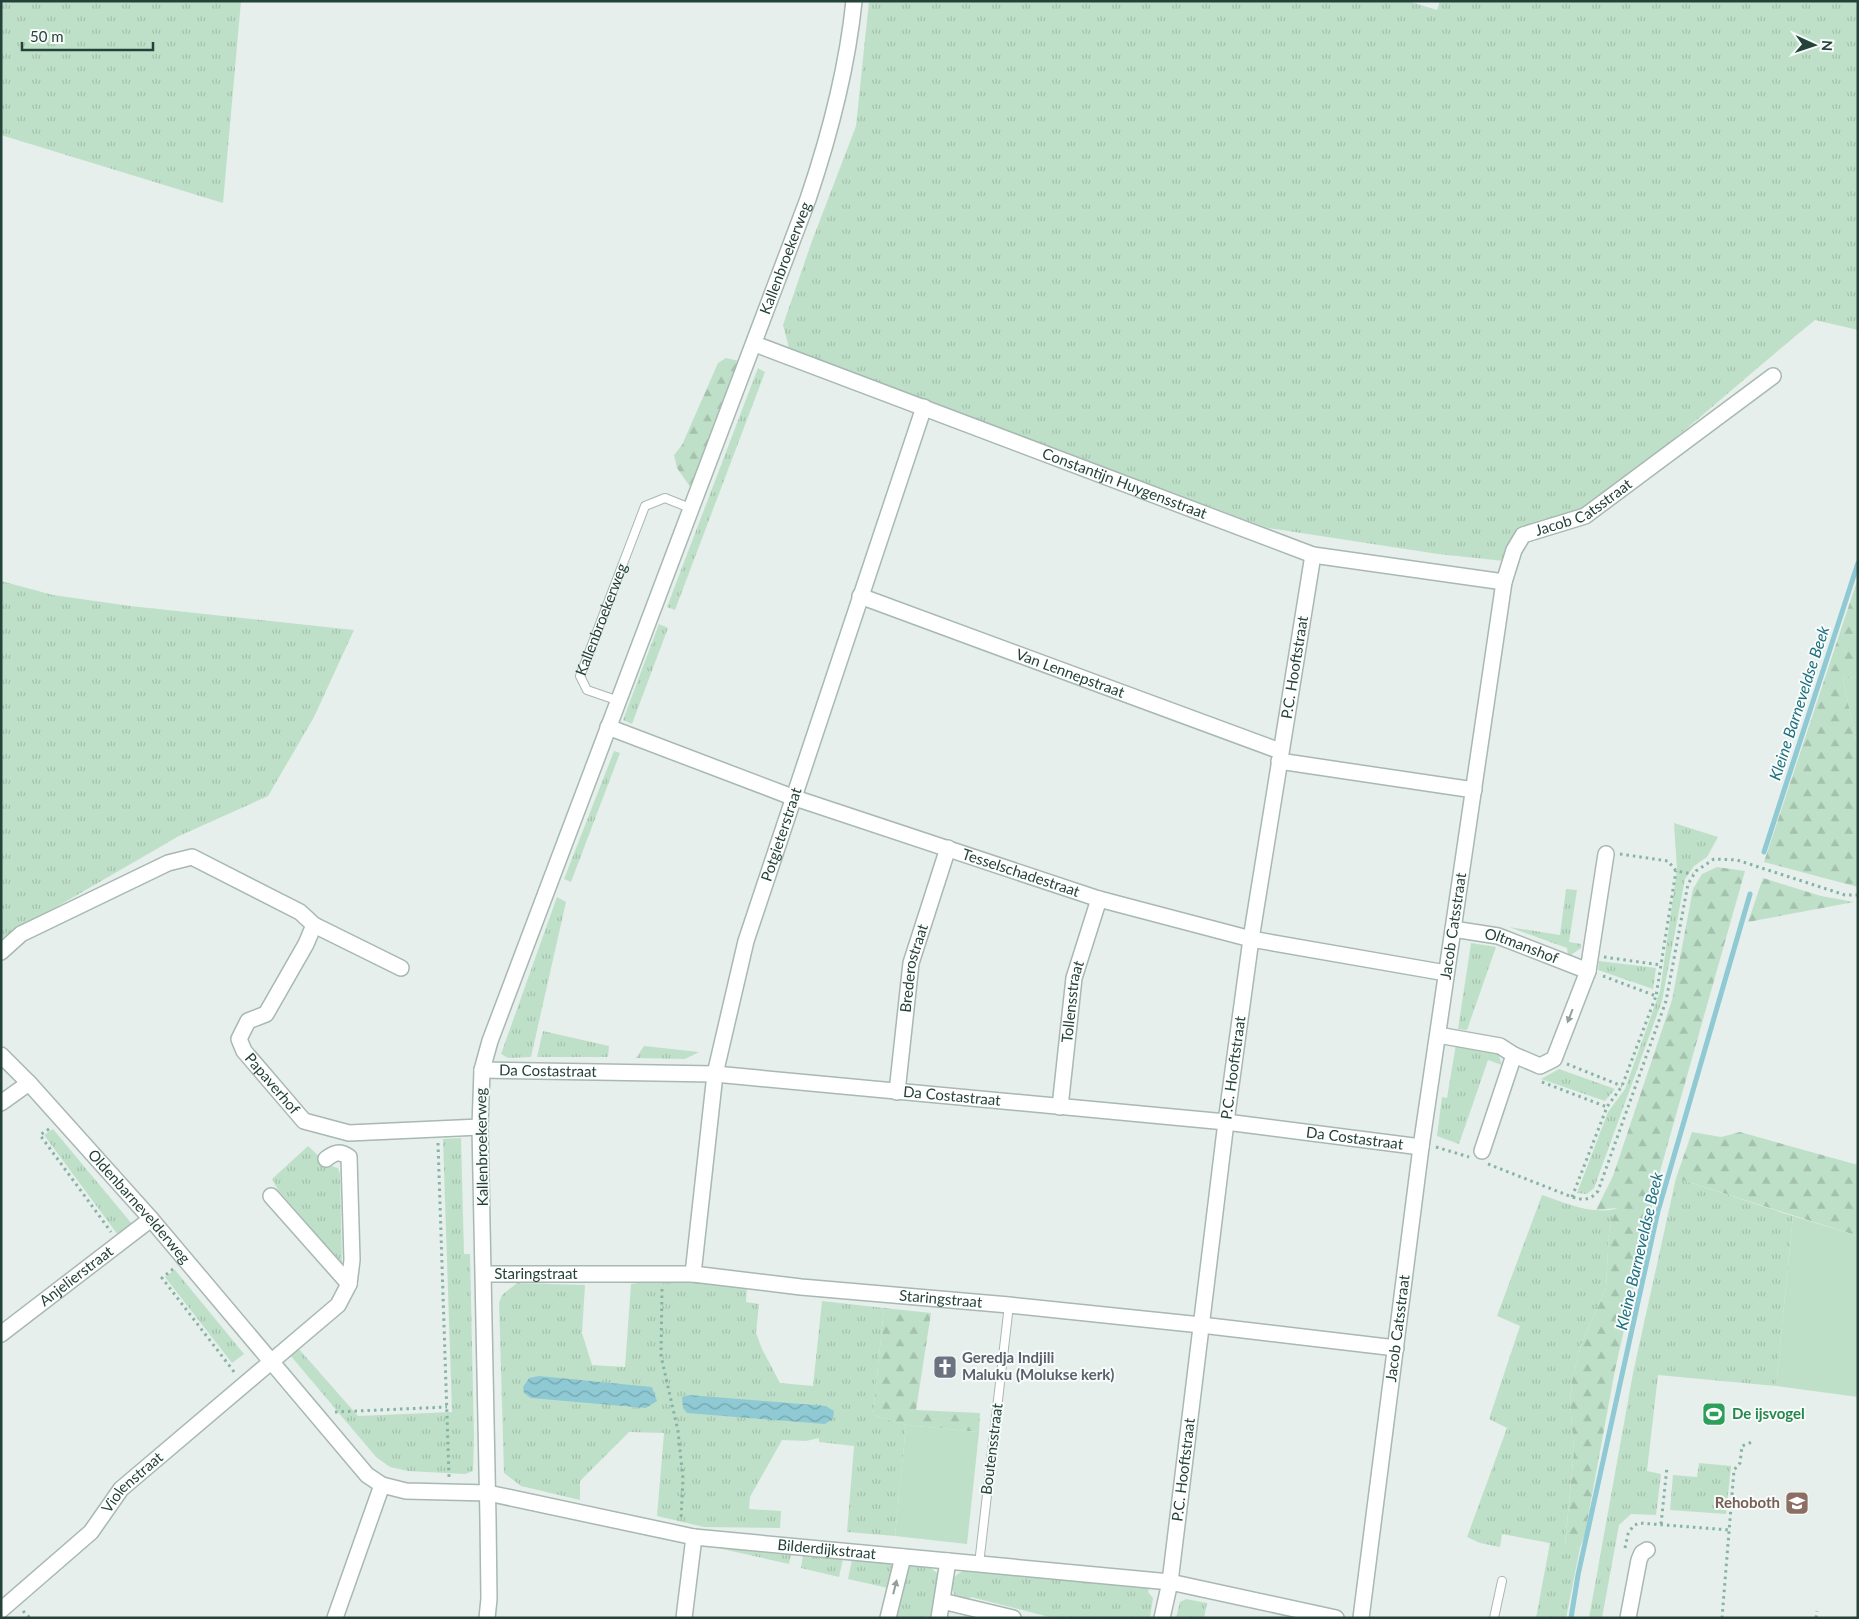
<svg xmlns="http://www.w3.org/2000/svg" width="1859" height="1619" font-family="Lato,sans-serif">
<style>
.grass{fill:url(#grass-tufts)}
.forest{fill:url(#forest-firs)}
.park{fill:#bfe0c8}
.water{fill:url(#water-waves)}
.lines{fill:none;stroke-linecap:round;stroke-linejoin:round}
.stream{stroke:#8ec9d4;stroke-width:5}
.service-casing{stroke:#a8b8b2;stroke-width:10}
.minor-casing{stroke:#a8b8b2;stroke-width:18}
.path{stroke:#86b3a5;stroke-width:3;stroke-dasharray:2.5 4;stroke-linecap:butt}
.service{stroke:#fff;stroke-width:8}
.minor{stroke:#fff;stroke-width:15}
.oneway{fill:#92a09c}
.labels{text-anchor:middle;stroke-width:4;stroke-linejoin:round;paint-order:stroke}
.street-label{font-size:15px;fill:#24423a;stroke:#f7fbf9}
.worship-label{font-size:15px;font-weight:bold;fill:#5b616d;stroke:#f7fbf9;text-anchor:start}
.leisure-label{font-size:15px;font-weight:bold;fill:#27864d;stroke:#f7fbf9;text-anchor:start}
.education-label{font-size:15px;font-weight:bold;fill:#785e54;stroke:#f7fbf9;text-anchor:end}
.water-label{font-size:16px;font-style:italic;fill:#1c6f80;stroke:#f7fbf9}
</style>
<defs>
<pattern id="grass-tufts" width="24" height="20" patternUnits="userSpaceOnUse" patternTransform="scale(1.25)"><rect width="24" height="20" fill="#bfe0c8"/><path d="M3 7l-1-3M5 7V3M7 7l1-3M15 17l-1-3M17 17v-4M19 17l1-3" fill="none" stroke="#a4c1ad"/></pattern>
<pattern id="forest-firs" width="22" height="20" patternUnits="userSpaceOnUse" patternTransform="scale(1.25)"><rect width="22" height="20" fill="#bfe0c8"/><path d="M5 1l3.5 6h-7zM16 11l3.5 6h-7z" fill="#a4c1ad"/></pattern>
<pattern id="water-waves" width="16" height="10" patternUnits="userSpaceOnUse" patternTransform="scale(1.25)"><rect width="16" height="10" fill="#8ec9d4"/><path d="M0 5q4-4 8 0t8 0" fill="none" stroke="#74a5ad"/></pattern>
</defs>
<rect width="100%" height="100%" fill="#e6efeb"/>
<g class="grass">
<path d="M1 1H241L223 203 1 135Z"/>
<path d="M869 1H1408L1437 10 1440 1H1858V330L1815 320C1740 381 1669 448 1590 504 1571 518 1531 515 1517 534 1511 541 1508 552 1504 561L1438 554 1268 528 796 354 789 348 783 325 812 241 856 126Z"/>
<path d="M758 368 765 372 675 610 667 607Z"/>
<path d="M1 581 53 595 130 606 354 630 314 717 268 796 179 836 1 939Z"/>
<path d="M659 624 668 628 632 724 623 720Z"/>
<path d="M614 751 620 753 571 882 564 879Z"/>
<path d="M1674 823 1718 837 1707 857 1694 866 1685 879 1662 1001 1594 1188 1587 1194 1577 1193 1608 1112 1625 1089 1660 991 1677 870Z"/>
<path d="M1566 889 1577 890 1569 942 1581 944V948L1571 955 1568 954 1567 948 1509 927 1560 935Z"/>
<path d="M557 897 566 902 531 1057 508 1058 501 1054Z"/>
<path d="M1471 943 1496 947 1467 1030 1458 1029Z"/>
<path d="M1599 961 1656 968 1653 989 1598 970Z"/>
<path d="M543 1031 609 1046 608 1057H537Z"/>
<path d="M1456 1044 1498 1053 1502 1065 1488 1060 1459 1144 1437 1136 1442 1097 1447 1098Z"/>
<path d="M644 1046 699 1052 685 1059 636 1058Z"/>
<path d="M1559 1069 1615 1089 1605 1101 1541 1079Z"/>
<path d="M53 1129 132 1224 118 1235 44 1135Z"/>
<path d="M461 1138 464 1254H470L474 1437 473 1471 465 1474 408 1471 390 1467 376 1457 290 1355 298 1348 358 1416 452 1412 443 1139Z"/>
<path d="M308 1146 328 1165 338 1168 340 1174 342 1264 278 1190 272 1179Z"/>
<path d="M1676 1178 1793 1216 1776 1386 1658 1375 1647 1471 1661 1474 1656 1515 1631 1514 1619 1525 1602 1618H1589L1633 1373Z"/>
<path d="M1542 1195C1566 1203 1593 1216 1618 1208L1611 1222 1609 1233 1606 1288 1581 1345 1572 1381 1570 1403 1574 1450 1565 1545 1580 1548 1566 1618H1536L1550 1543 1502 1534 1500 1547 1480 1543 1467 1537 1507 1428 1489 1419 1520 1326 1497 1316Z"/>
<path d="M175 1270 244 1354 232 1363 165 1277Z"/>
<path d="M670 1280 747 1286 746 1302 759 1304 756 1333 762 1349 780 1383 813 1386 822 1301 884 1308 873 1415 906 1425 895 1536 847 1532 854 1446 819 1442V1438L806 1441 782 1440 750 1497 749 1509 781 1511 780 1528 704 1527 657 1516 664 1433 629 1432 580 1481V1500L521 1486 504 1473 499 1303 502 1295 517 1283 585 1285 582 1333 592 1365 625 1367 631 1284Z"/>
<path d="M1699 1463 1731 1466 1726 1514 1670 1510 1673 1475 1697 1477Z"/>
<path d="M718 1548 791 1555 789 1564Z"/>
<path d="M803 1556 843 1559 839 1577 801 1568Z"/>
<path d="M852 1560 894 1564 888 1588 848 1579Z"/>
<path d="M910 1566 931 1568 937 1573 938 1581 931 1618H891L901 1575Z"/>
<path d="M964 1571 1149 1588 1148 1592 1153 1598 1150 1618H1053L971 1597 964 1601 955 1596C949 1585 953 1574 964 1571Z"/>
<path d="M1186 1599 1207 1603 1204 1618H1176L1180 1602Z"/>
</g>
<g class="forest">
<path d="M726 358 739 361 691 488 677 468 674 455 682 445 718 363Z"/>
<path d="M1858 578V676L1843 679 1858 749V887L1764 862Z"/>
<path d="M1717 867 1745 871 1659 1175 1615 1370 1585 1533 1580 1548 1565 1546 1574 1450 1570 1403 1572 1381 1581 1345 1606 1288 1609 1233 1611 1222 1617 1208 1596 1210 1613 1176 1672 1000 1693 889 1702 874Z"/>
<path d="M1763 878 1821 896 1854 902 1748 922Z"/>
<path d="M1692 1132 1721 1137 1740 1132 1858 1165V1236L1676 1178Z"/>
<path d="M884 1308 931 1313 916 1410 980 1413 979 1432 906 1425 873 1415Z"/>
</g>
<g class="park">
<path d="M1858 676V749L1843 679Z"/>
<path d="M1793 1216 1858 1236V1397L1776 1386Z"/>
<path d="M906 1425 979 1432 967 1544 895 1536Z"/>
</g>
<g class="water">
<path d="M539 1376 652 1387 657 1401 646 1408 531 1398 524 1393 523 1387 529 1378Z"/>
<path d="M689 1395 826 1406 834 1411 833 1419 825 1424 687 1413 683 1408 682 1397Z"/>
</g>
<g class="lines">
<g class="stream">
<path d="M1764 852 1858 563"/>
<path d="M1571 1618 1578 1575 1658 1211 1750 894"/>
</g>
<g class="service-casing">
<g id="service">
<path id="s1" d="M619 701 587 690 580 676 645 506 665 498 690 508"/>
<path d="M979 1564 1009 1305"/>
<path d="M1494 1618 1502 1581"/>
</g>
</g>
<g class="minor-casing">
<g id="minor">
<path id="s2" d="M755 344 1313 555 1504 582"/>
<path id="s3" d="M860 596 1280 751"/>
<path id="s4" d="M608 727 792 797 1099 899 1251 939 1446 973"/>
<path d="M1279 761 1474 790"/>
<path d="M314 925 401 968"/>
<path id="s5" d="M1453 929 1498 936 1588 971"/>
<path id="s6" d="M1 952 21 934 168 863 192 857 300 912 314 925 306 944 266 1014 248 1021 239 1039 244 1051 304 1121 349 1133 480 1127"/>
<path d="M1438 1035 1500 1046 1514 1055 1540 1066 1554 1059 1588 971 1606 854"/>
<path id="s7" d="M1 1055 29 1083 151 1219 367 1475 382 1485 406 1491 488 1493 694 1537 1170 1582 1336 1618"/>
<path id="s8" d="M482 1070 715 1074 1226 1122 1421 1147"/>
<path id="s9" d="M897 1092 911 963 948 848"/>
<path d="M1 1103 29 1083"/>
<path id="s10" d="M1060 1107 1074 978 1099 899"/>
<path d="M1482 1151 1514 1055"/>
<path d="M326 1159C335 1152 340 1151 349 1157L352 1260 349 1284"/>
<path id="s11" d="M484 1274H693L801 1287 1009 1305 1201 1325 1396 1348"/>
<path id="s12" d="M693 1274 715 1074 746 941 924 407"/>
<path id="s13" d="M1 1334 151 1219"/>
<path d="M942 1601 1013 1618"/>
<path id="s14" d="M1 1610 91 1532 121 1489 338 1305 349 1284 271 1196"/>
<path d="M335 1618 382 1485"/>
<path id="s15" d="M487 1618 489 1599 488 1519 480 1127 482 1070 490 1041 808 199C830 134 847 70 854 1"/>
<path d="M684 1618 694 1537"/>
<path d="M888 1618 903 1557"/>
<path d="M939 1618 948 1561"/>
<path id="s16" d="M1162 1618 1170 1582 1226 1122 1251 939 1313 555"/>
<path id="s17" d="M1361 1618 1421 1147 1504 582 1514 550 1523 535 1585 516 1773 376"/>
<path d="M1628 1618 1639 1560 1642 1553 1647 1550"/>
</g>
</g>
<g class="path">
<path d="M1620 854 1668 861 1676 871 1693 874"/>
<path d="M1604 957 1661 965"/>
<path d="M1603 976 1656 996 1676 871"/>
<path d="M1567 1064 1622 1086"/>
<path d="M1542 1082 1607 1107"/>
<path d="M49 1129 40 1135 111 1232"/>
<path d="M438 1143 449 1477"/>
<path d="M1436 1147 1469 1157"/>
<path d="M1488 1164 1572 1197C1583 1200 1590 1201 1598 1191L1666 1001 1688 884 1696 871 1714 859 1737 860 1845 895H1858"/>
<path d="M1572 1197 1607 1107 1622 1086 1656 996"/>
<path d="M173 1269 162 1278 235 1373"/>
<path d="M662 1289 661 1356 678 1431 683 1479 681 1518"/>
<path d="M335 1412 447 1407"/>
<path d="M1661 1524 1667 1467"/>
<path d="M1625 1548 1628 1534 1633 1526 1639 1523 1730 1530"/>
<path d="M23 1611 30 1618"/>
<path d="M1722 1618 1734 1470 1740 1463 1742 1446 1752 1442"/>
<path d="M1816 1618 1817 1611"/>
</g>
<use href="#service" class="service"/>
<use href="#minor" class="minor"/>
</g>
<defs><path id="oneway-solid" d="M-6-.8H1V-3.2L6.5 0L1 3.2V.8H-6Z" transform="scale(1.25)"/></defs>
<g class="oneway">
<use href="#oneway-solid" transform="translate(1570 1016) rotate(111)"/>
<use href="#oneway-solid" transform="translate(895 1587) rotate(-76)"/>
</g>
<defs>
<g id="church-square" transform="scale(1.25)"><rect x="-9" y="-9" width="18" height="18" rx="4" fill="#6b7280" stroke="#f7fbf9"/><path d="M-1.2-6h2.4v3.5h3.3v2.4h-3.3V6h-2.4V-.1h-3.3v-2.4h3.3Z" fill="#fff"/></g>
<g id="stadium-square" transform="scale(1.25)"><rect x="-9" y="-9" width="18" height="18" rx="4" fill="#2e9e5b" stroke="#f7fbf9"/><path d="M0-5a6.5 5 0 1 0 0 10a6.5 5 0 1 0 0-10ZM-3.5-1.8h7v3.6h-7Z" fill="#fff"/></g>
<g id="school-square" transform="scale(1.25)"><rect x="-9" y="-9" width="18" height="18" rx="4" fill="#8d6e63" stroke="#f7fbf9"/><path d="M0-5L7-2L0 1L-7-2ZM-4 1L0 2.5L4 1V4Q0 6-4 4Z" fill="#fff"/></g>
</defs>
<g fill-rule="evenodd">
<use href="#church-square" x="945" y="1367"/>
<use href="#stadium-square" x="1714" y="1414"/>
<use href="#school-square" x="1797" y="1503"/>
</g>
<g class="labels">
<g class="street-label">
<text dy="5" stroke="none"><textPath href="#s15" startOffset="1415">Kallenbroekerweg</textPath></text>
<text dy="5" stroke="none"><textPath href="#s2" startOffset="395">Constantijn Huygensstraat</textPath></text>
<text dy="5" stroke="none"><textPath href="#s17" startOffset="1164">Jacob Catsstraat</textPath></text>
<text dy="5" stroke="none"><textPath href="#s1" startOffset="110">Kallenbroekerweg</textPath></text>
<text dy="5" stroke="none"><textPath href="#s16" startOffset="960">P.C. Hooftstraat</textPath></text>
<text dy="5" stroke="none"><textPath href="#s3" startOffset="224">Van Lennepstraat</textPath></text>
<text dy="5" stroke="none"><textPath href="#s12" startOffset="450">Potgieterstraat</textPath></text>
<text dy="5" stroke="none"><textPath href="#s4" startOffset="438">Tesselschadestraat</textPath></text>
<text dy="5" stroke="none"><textPath href="#s17" startOffset="698">Jacob Catsstraat</textPath></text>
<text dy="5" stroke="none"><textPath href="#s5" startOffset="71">Oltmanshof</textPath></text>
<text dy="5" stroke="none"><textPath href="#s9" startOffset="125">Brederostraat</textPath></text>
<text dy="5" stroke="none"><textPath href="#s10" startOffset="106">Tollensstraat</textPath></text>
<text dy="5" stroke="none"><textPath href="#s16" startOffset="555">P.C. Hooftstraat</textPath></text>
<text dy="5" stroke="none"><textPath href="#s8" startOffset="66">Da Costastraat</textPath></text>
<text dy="5" stroke="none"><textPath href="#s6" startOffset="552">Papaverhof</textPath></text>
<text dy="5" stroke="none"><textPath href="#s8" startOffset="471">Da Costastraat</textPath></text>
<text dy="5" stroke="none"><textPath href="#s8" startOffset="876">Da Costastraat</textPath></text>
<text transform="translate(482 1147) rotate(-91)" y="5">Kallenbroekerweg</text>
<text dy="5" stroke="none"><textPath href="#s7" startOffset="205">Oldenbarnevelderweg</textPath></text>
<text dy="5" stroke="none"><textPath href="#s11" startOffset="52">Staringstraat</textPath></text>
<text dy="5" stroke="none"><textPath href="#s13" startOffset="95">Anjelierstraat</textPath></text>
<text dy="5" stroke="none"><textPath href="#s11" startOffset="458">Staringstraat</textPath></text>
<text dy="5" stroke="none"><textPath href="#s17" startOffset="292">Jacob Catsstraat</textPath></text>
<text transform="translate(992 1449) rotate(-83)" y="5">Boutensstraat</text>
<text dy="5" stroke="none"><textPath href="#s16" startOffset="150">P.C. Hooftstraat</textPath></text>
<text dy="5" stroke="none"><textPath href="#s14" startOffset="184">Violenstraat</textPath></text>
<text dy="5" stroke="none"><textPath href="#s7" startOffset="1026">Bilderdijkstraat</textPath></text>
</g>
<g class="worship-label">
<text x="962" y="1363">Geredja Indjili<tspan x="962" dy="17">Maluku (Molukse kerk)</tspan></text>
</g>
<g class="leisure-label">
<text x="1732" y="1419">De ijsvogel</text>
</g>
<g class="education-label">
<text x="1780" y="1508">Rehoboth</text>
</g>
<g class="water-label">
<text transform="translate(1799 703) rotate(-72)" y="6">Kleine Barneveldse Beek</text>
<text transform="translate(1639 1251) rotate(-77)" y="6">Kleine Barneveldse Beek</text>
</g>
</g>
<rect width="1859" height="1619" fill="none" stroke="#24423a" stroke-width="5"/>
<g transform="translate(1814 45) rotate(93)" stroke="#f7fbf9" stroke-width="4" paint-order="stroke">
<path d="M0-4L9 19L0 12L-9 19Z" fill="#24423a"/>
<text y="-8" font-size="14" font-weight="bold" text-anchor="middle" fill="#24423a">N</text>
</g>
<path d="M22 42v8h131v-8" fill="none" stroke="#24423a" stroke-width="2.5"/>
<text x="30" y="42" font-size="15" fill="#24423a" stroke="#f7fbf9" stroke-width="4" paint-order="stroke">50 m</text>
</svg>
